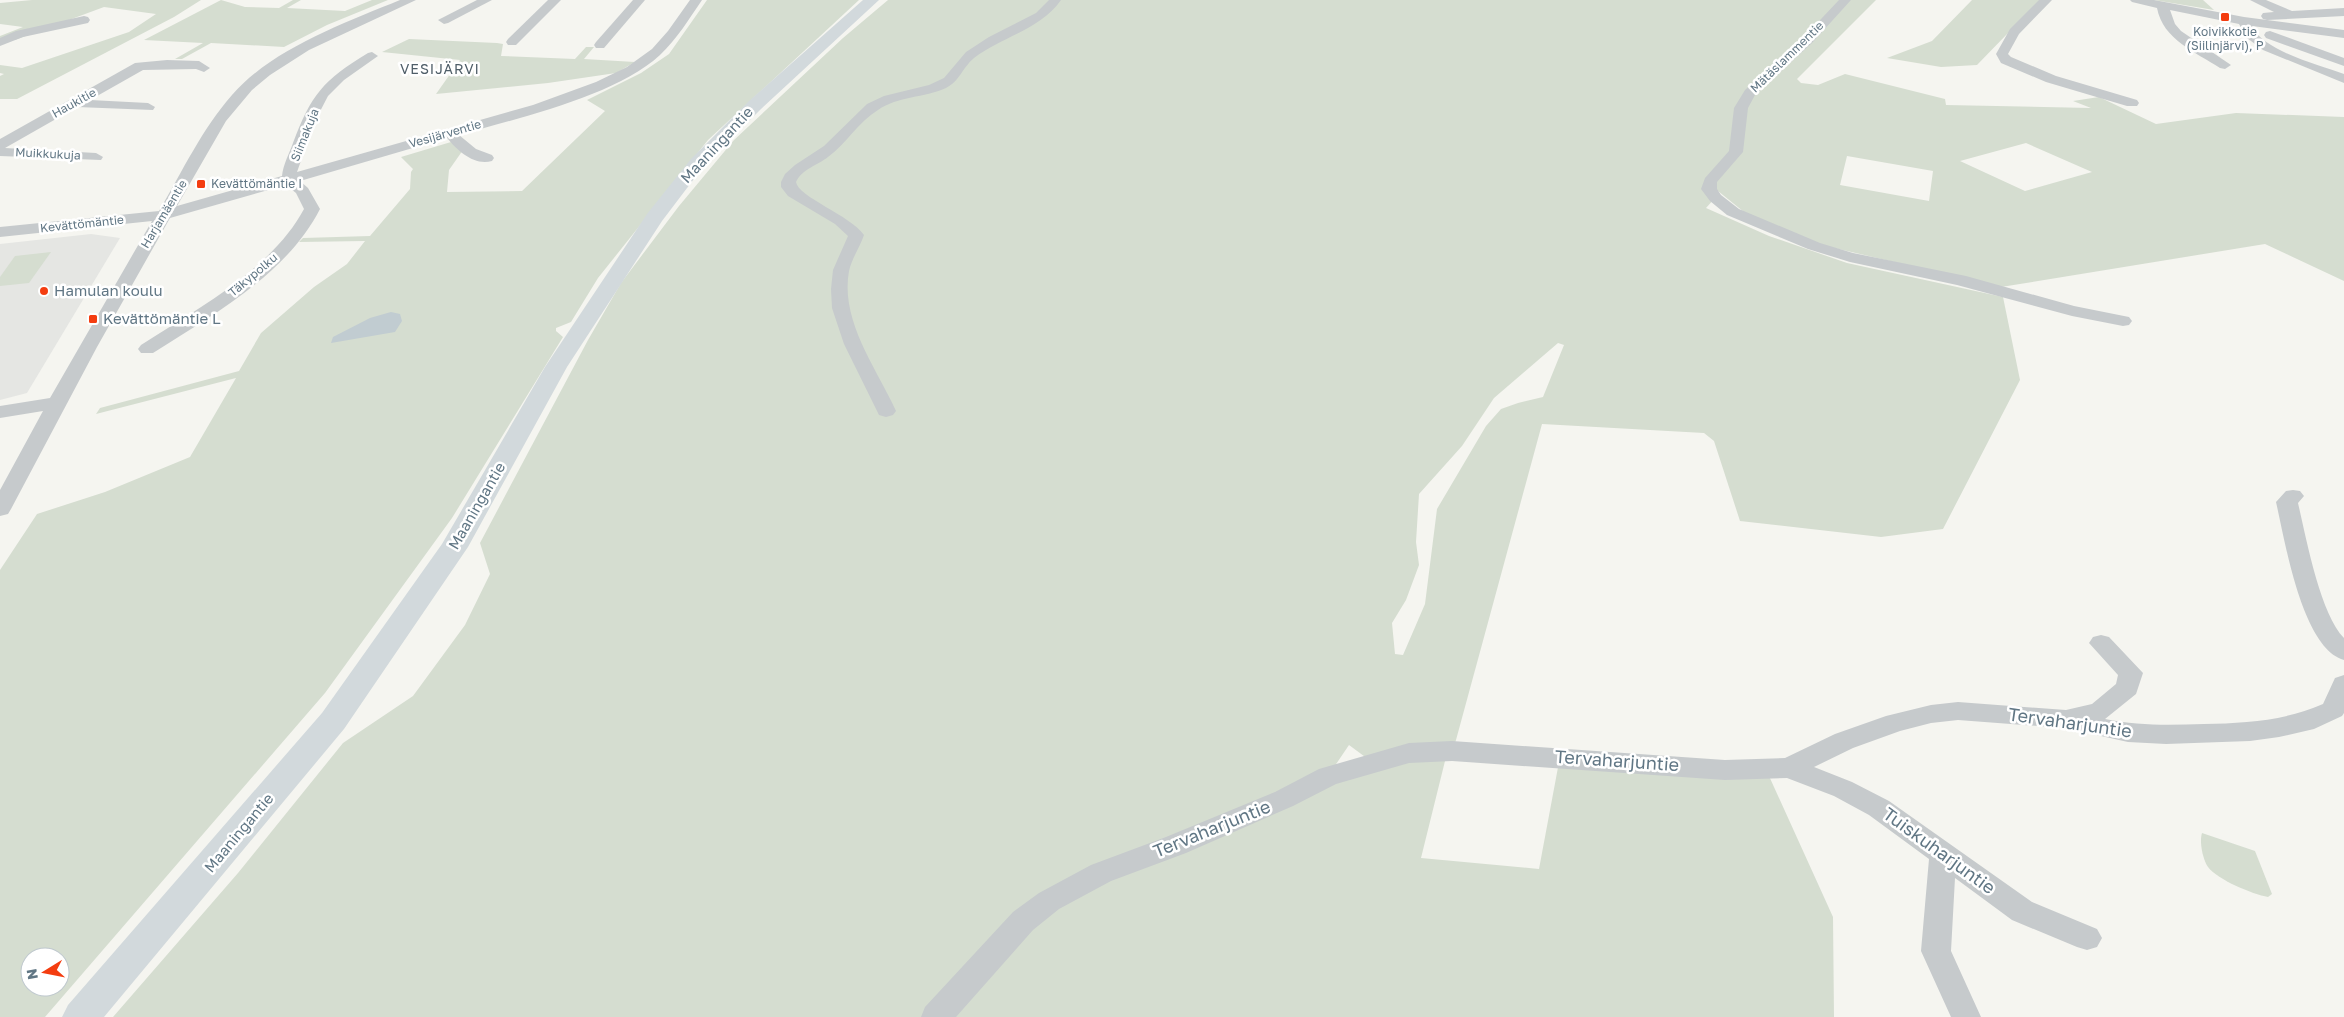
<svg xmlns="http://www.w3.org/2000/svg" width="2344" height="1017" font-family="'Golos Text',sans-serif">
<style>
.built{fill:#e5e6e3}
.green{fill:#d5ddd0;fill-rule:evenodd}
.water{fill:#c1ccd1}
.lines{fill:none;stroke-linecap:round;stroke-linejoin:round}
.minor{fill:#c6cacc;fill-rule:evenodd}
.major{fill:#d2d9dc;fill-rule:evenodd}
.poi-dot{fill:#f43d10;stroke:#fff;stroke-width:2}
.labels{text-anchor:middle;stroke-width:5;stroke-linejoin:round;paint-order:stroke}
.far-poi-label{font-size:12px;fill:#607684;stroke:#fff}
.far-street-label{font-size:12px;fill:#607684;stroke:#fff}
.far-neighbourhood-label{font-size:14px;letter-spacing:1px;fill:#4f5e68;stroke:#fff}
.street-label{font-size:15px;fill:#607684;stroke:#fff}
.poi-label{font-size:15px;fill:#607684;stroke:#fff;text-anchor:start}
.near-street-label{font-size:18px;fill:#607684;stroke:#fff}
</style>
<rect width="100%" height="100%" fill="#f5f5f0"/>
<path class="built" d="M91 234 120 238 27 393 0 400V244Z"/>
<g class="green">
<path d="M32 0H201L174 17 17 99H0V76L4 74 0 73V65L22 68 129 32 156 14 104 7 15 40 0 39V36L23 27 0 24V3Z"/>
<path d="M221 0 245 7 279 8 293 0H301L287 8 345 11 372 0H388L327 25 284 47 211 43 182 59H175L203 43 144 40Z"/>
<path d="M707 0H859L708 140 598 278 571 322 556 328V331L563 337 452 518 325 693 45 1017H0V570L37 514 105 492 190 457 236 378 96 414 100 408 239 371 261 333 314 287 347 264 365 241 299 242 303 238 370 236 410 189 411 172 413 169 401 157 451 142 463 150 449 170 447 192 522 191 605 111 587 100 641 73 669 54ZM30 957H60V987H30Z"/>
<path d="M888 0H1876L1797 79 1801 83 1818 85 1845 74 1945 99 1946 105 2091 108 2073 101 2099 97 2156 124 2236 113 2344 117V281L2265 244 2001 287 1813 243 1744 212 1718 191 1715 198 1706 208 1769 236 1847 263 2003 297 2020 380 1943 529 1881 537 1740 521 1714 441 1704 433 1542 424 1456 740 1452 751 1446 757 1421 858 1539 869 1559 762 1769 776 1833 917 1834 1017H113L238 873 343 743 413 696 465 625 490 574 480 543 588 340 621 283 679 206 734 140 843 38ZM2026 143 2092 172 2025 191 1960 161ZM1847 156 1933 171 1929 201 1840 185ZM1558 343 1564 345 1543 397 1518 403 1501 409 1486 426 1437 509 1425 604 1403 655 1395 654 1392 623 1406 600 1419 565 1416 542 1419 494 1462 446 1494 398ZM1349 745 1372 762 1328 776Z"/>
<path d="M1972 0H2040L1977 65 1941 67 1887 58 1932 41Z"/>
<path d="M2154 0H2203L2214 10Z"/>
<path d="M409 39 497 43 503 44 501 56 575 59 586 47H594L584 59 635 62 616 73 548 83 436 94 460 60 382 52Z"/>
<path d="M51 252 29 283 0 286V277L15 256Z"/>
<path d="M2202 833 2255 851 2272 894 2268 897C2252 894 2218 880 2208 867 2203 860 2199 842 2202 833Z"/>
</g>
<path class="water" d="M391 312 400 314 402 321 395 332 331 343 333 337 370 318Z"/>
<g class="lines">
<g class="minor">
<path d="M400 0H416L309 50 270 75 252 90 226 121 177 206 282 176C283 165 289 154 293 143 311 95 323 80 368 53L372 52 378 56 344 80 328 96 315 121 297 172 533 105 596 82 627 67 652 49 668 31 690 0H702C689 19 677 39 660 55 616 96 518 118 459 135L476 149 492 155 494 158 492 161C474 166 458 151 447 138L300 181 308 188 320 209C286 275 214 314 153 353H141L138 349 141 345C197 309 272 269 304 209L296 193 286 185 170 218 97 347 11 509 8 514 0 516V490L43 411 0 418V406L50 398 152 221 0 237V227L159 211C182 172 202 129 232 95 272 49 344 23 400 0Z"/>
<path d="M477 0H492L448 23 444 24 438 20Z"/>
<path d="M548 0H561L516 45H508L506 42 508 39Z"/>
<path d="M633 0H645L604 48H596L594 45 596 42Z"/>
<path d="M1049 0H1061C1041 29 1002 37 974 58 962 68 960 81 946 88 924 98 898 96 878 110 858 122 847 143 828 157 818 165 802 169 796 182 798 197 850 215 864 235 860 247 852 258 849 271 840 321 876 367 896 411L893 415 886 417 879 415 844 344 832 308 831 289 833 270 848 236 835 224 788 196 781 187V182L785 174 795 165 824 146 867 104 884 96 929 85 944 78 966 52 989 37 1036 13Z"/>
<path d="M1839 0H1851L1812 43 1755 95 1748 108 1743 152 1717 182V189L1721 195 1739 209 1820 243 1853 253 1966 276 2074 306 2129 317 2132 321 2129 325 2123 326 2072 316 1957 285 1850 262 1808 249 1727 215 1710 201 1701 189 1705 178 1729 151 1734 108 1745 90 1804 37Z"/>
<path d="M2039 0H2052L2019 34 2008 54 2011 57 2056 76 2137 100 2139 103 2137 106H2127L2046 82 2001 63 1996 54 2010 29Z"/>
<path d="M2130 0H2154L2244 17 2344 30V38L2252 26C2263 51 2319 65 2344 74V83L2263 50 2247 38 2239 24 2170 10 2175 24 2181 31 2231 65 2225 69 2220 68C2196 52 2163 40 2157 8L2132 2Z"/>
<path d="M2250 0H2266L2292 11 2344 8V16L2267 20 2263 19 2261 16 2263 13 2274 12Z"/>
<path d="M84 16 88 17 90 20 88 23 23 37 0 46V38L16 31Z"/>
<path d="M2270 31 2344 58V66L2266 38 2264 35 2266 32Z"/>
<path d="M167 60 199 61 210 68 204 72 196 69 143 70 90 100 148 103 155 107 153 110 77 107 5 148 96 153 103 157 101 160 0 156V139L135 63Z"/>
<path d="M2293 490 2300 491 2304 496 2298 503C2306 537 2320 614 2344 638V660C2302 648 2285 541 2276 502L2286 491Z"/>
<path d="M2101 635 2109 637 2143 673 2136 694 2105 719C2138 726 2170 725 2204 724 2246 723 2284 721 2323 704L2335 678 2344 675V713L2342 716 2314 729 2279 737 2250 741 2166 744 2128 742 2065 728 1958 720 1931 723 1900 731 1853 748 1814 767 1852 782 1889 801 2032 902 2097 929 2102 938 2097 947 2087 950 2077 947 2012 920 1955 878 1951 951 1981 1017H1951L1921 951 1929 859 1869 815 1834 796 1787 778 1725 780 1452 761 1409 763 1336 784 1293 806 1186 853 1111 881 1059 909 1033 930 956 1017H921L925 1007 1013 912 1039 893 1091 865 1166 837 1275 792 1319 769 1409 743 1452 741 1725 760 1785 758 1835 734 1886 716 1931 705 1958 702 2066 710 2092 704 2116 684 2118 675 2089 643 2093 637Z"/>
</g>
<path class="major" d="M863 0H879L761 109 703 167 662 221 567 367 468 547 344 729 104 1017H62L68 1005 322 713 442 544 545 367 647 214 691 159 749 101Z"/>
</g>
<g class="poi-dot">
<rect x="2220" y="12" width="10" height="10" rx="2.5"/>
<rect x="196" y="179" width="10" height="10" rx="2.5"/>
<circle cx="44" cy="291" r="5"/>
<rect x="88" y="314" width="10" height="10" rx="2.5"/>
</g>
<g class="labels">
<g class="far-poi-label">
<text x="2225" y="36">Koivikkotie<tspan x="2225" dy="14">(Siilinjärvi), P</tspan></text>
<text x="211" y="188" text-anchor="start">Kevättömäntie I</text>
</g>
<g class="far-street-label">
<text transform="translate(1787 57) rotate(-44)" y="4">Mätäslammentie</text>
<text transform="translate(74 103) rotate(-29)" y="4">Haukitie</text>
<text transform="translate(445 134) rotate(-16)" y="4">Vesijärventie</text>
<text transform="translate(305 135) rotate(-68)" y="4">Siimakuja</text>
<text transform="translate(48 154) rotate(3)" y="4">Muikkukuja</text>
<text transform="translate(164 214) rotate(-59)" y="4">Harjamäentie</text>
<text transform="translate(82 224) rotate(-6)" y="4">Kevättömäntie</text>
<text transform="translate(253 275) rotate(-40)" y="4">Täkypolku</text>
</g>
<g class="far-neighbourhood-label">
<text x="440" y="74">VESIJÄRVI</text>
</g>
<g class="street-label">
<text transform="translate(717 145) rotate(-47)" y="5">Maaningantie</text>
<text transform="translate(477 506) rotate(-60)" y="5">Maaningantie</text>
<text transform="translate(239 833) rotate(-50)" y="5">Maaningantie</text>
</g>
<g class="poi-label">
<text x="54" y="296">Hamulan koulu</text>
<text x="103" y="324">Kevättömäntie L</text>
</g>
<g class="near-street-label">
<text transform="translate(2070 723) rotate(8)" y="6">Tervaharjuntie</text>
<text transform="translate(1617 761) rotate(4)" y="6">Tervaharjuntie</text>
<text transform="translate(1212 829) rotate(-22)" y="6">Tervaharjuntie</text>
<text transform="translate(1939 851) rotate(36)" y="6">Tuiskuharjuntie</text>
</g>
</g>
<g transform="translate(45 972) rotate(260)"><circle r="24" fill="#ffffff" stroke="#bfc8ce"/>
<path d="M0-4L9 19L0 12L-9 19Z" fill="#f43d10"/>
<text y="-8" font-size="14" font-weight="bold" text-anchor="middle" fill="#607684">N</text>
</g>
</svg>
